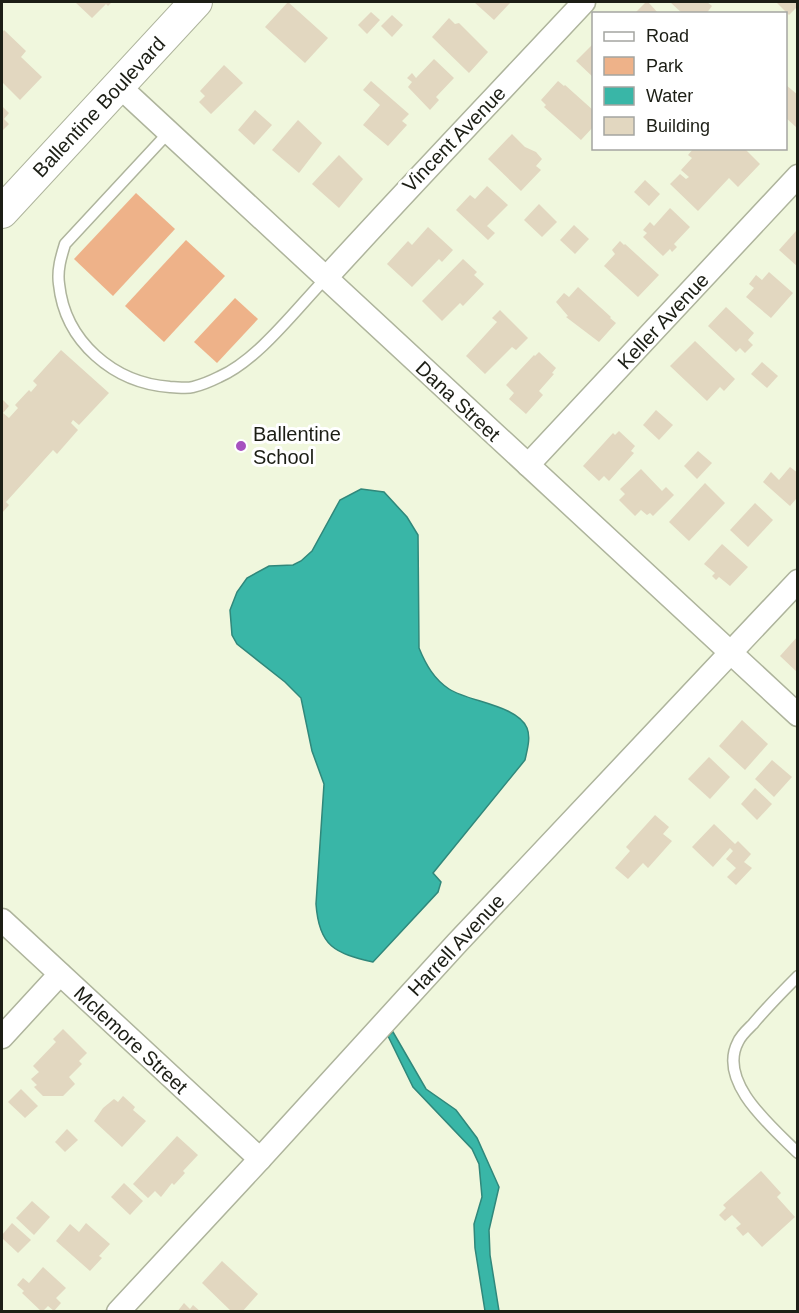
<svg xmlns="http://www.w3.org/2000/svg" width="799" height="1313" font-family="Helvetica,sans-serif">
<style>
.green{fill:#eeb289}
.water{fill:#39b6a7;stroke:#30887b;stroke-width:1.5}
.building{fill:#e2d7c0}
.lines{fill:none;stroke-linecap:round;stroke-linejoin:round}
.service-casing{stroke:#aeb49c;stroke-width:13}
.minor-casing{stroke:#aeb49c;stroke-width:25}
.secondary-casing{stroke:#aeb49c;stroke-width:34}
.service{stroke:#fff;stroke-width:10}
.minor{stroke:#fff;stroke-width:22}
.secondary{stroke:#fff;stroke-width:32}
.poi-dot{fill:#a651bf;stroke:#fff;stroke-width:2}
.labels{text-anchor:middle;stroke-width:6;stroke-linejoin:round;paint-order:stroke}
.street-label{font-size:20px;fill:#1c1e15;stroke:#fff}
.poi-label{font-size:20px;fill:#1c1e15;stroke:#fff;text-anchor:start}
</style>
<rect width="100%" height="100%" fill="#f0f7dd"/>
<g class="green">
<path d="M136 193 175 229 113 296 74 259Z"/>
<path d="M186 240 225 276 164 342 125 306Z"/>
<path d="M235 298 258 319 217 363 194 342Z"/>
</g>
<g class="water">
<path d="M361 489 384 492 407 517 418 535 419 648C426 665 434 679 449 689 469 702 517 705 527 728 531 738 527 750 525 760L433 873 441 882 438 892 373 962C335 953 319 947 316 904L324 784 312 751 301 698 285 682 237 644 232 635 230 610 237 592 247 578 269 566 293 565 301 561 312 551 340 500Z"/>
<path d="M393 1032 426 1089 456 1110 477 1138 499 1187 489 1230 490 1255 499 1311H485L475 1248 474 1224 482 1197 479 1164 472 1149 413 1087 388 1036Z"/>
</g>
<g class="building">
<path d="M75 2H112L108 6 106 4 92 18Z"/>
<path d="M288 2 328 38 305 63 265 27Z"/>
<path d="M474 2H511L494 20Z"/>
<path d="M646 2H648L659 14H634Z"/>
<path d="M670 2H707L712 6 706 14H683Z"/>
<path d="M778 2H798V6L789 15 777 3Z"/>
<path d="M371 12 380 20 367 34 358 25Z"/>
<path d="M392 15 403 25 392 37 381 26Z"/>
<path d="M449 18 455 24 459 23 488 52 469 73 432 37Z"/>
<path d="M4 30 26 51 21 57 42 77 20 100 2 82V33Z"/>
<path d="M594 43V78L576 61Z"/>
<path d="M434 59 454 78 436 97 439 100 430 110 408 87 412 82 407 78 412 73 416 78Z"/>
<path d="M224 65 243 83 211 114 199 102 205 96 200 91Z"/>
<path d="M371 81 409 114 402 121 407 125 388 146 363 125 380 105 363 90Z"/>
<path d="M558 81 564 86 565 85 594 111V126L581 140 544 107 546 105 541 100Z"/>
<path d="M786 85 798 95V126L796 127 786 118Z"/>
<path d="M2 106 9 113 4 119 9 124 2 131Z"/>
<path d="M255 110 272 125 254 145 238 130Z"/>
<path d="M298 120 322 143 299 173 272 150Z"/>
<path d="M512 134 525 147 536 152 542 159 536 166 541 170 521 191 488 159Z"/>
<path d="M694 148H744L760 164 738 187 729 178 698 211 670 184 680 174 686 179 689 177 681 170 692 158 688 155Z"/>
<path d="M339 155 363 179 339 208 312 184Z"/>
<path d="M645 180 660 194 649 206 634 192Z"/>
<path d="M487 186 508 205 487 226 495 233 488 240 456 210 470 195 475 199Z"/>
<path d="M539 204 557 222 542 237 524 220Z"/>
<path d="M670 208 690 227 674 244 677 247 672 252 670 249 663 256 643 237 647 233 643 230 650 222 654 226Z"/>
<path d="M574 225 589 239 575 254 560 240Z"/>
<path d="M428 227 453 250 442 262 439 259 412 287 387 264 408 241 412 245Z"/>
<path d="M796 231 798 233V267L779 250Z"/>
<path d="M620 241 624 245 625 244 659 275 638 297 604 266 615 254 612 250Z"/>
<path d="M463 259 477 272 474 275 484 284 463 306 460 303 442 321 422 301Z"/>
<path d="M769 272 793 293 771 318 746 297 754 288 749 284 756 275 762 280Z"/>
<path d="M578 287 611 317 610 318 616 323 599 342 566 317 568 316 556 302 564 293 569 297Z"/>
<path d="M726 307 754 333 748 340 753 345 745 353 740 348 736 352 708 326Z"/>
<path d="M500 310 528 338 516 350 512 347 485 374 466 356 497 322 492 318Z"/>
<path d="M695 341 735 379 724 391 720 387 707 401 670 366Z"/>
<path d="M61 350 109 393 79 425 73 420 71 423 78 430 57 454 53 450 6 502 9 505 2 513V399L9 406 3 413 9 418 18 408 15 405 29 390 31 392 37 385 33 381Z"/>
<path d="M539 352 556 368 552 373 554 374 539 391 543 395 526 414 509 399 514 393 506 385 534 355 535 356Z"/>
<path d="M762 362 778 376 767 388 751 374Z"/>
<path d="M656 410 673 425 659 440 643 425Z"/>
<path d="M619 431 635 446 631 451 634 453 609 481 604 476 599 481 583 466 613 433 615 435Z"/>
<path d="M698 451 712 463 697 479 684 466Z"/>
<path d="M790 467 798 473V500L796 499 790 506 763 482 771 472 779 480Z"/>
<path d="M641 469 662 491 666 487 674 495 653 516 650 513 647 515 641 510 635 516 619 500 625 494 620 489Z"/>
<path d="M705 483 725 503 689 541 669 522Z"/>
<path d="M755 503 773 520 748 547 730 530Z"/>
<path d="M722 544 748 567 730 586 719 577 716 580 712 576 715 573 704 564Z"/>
<path d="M798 636V673L780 656Z"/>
<path d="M742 720 768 744 745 770 719 746Z"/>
<path d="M709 757 730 777 710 799 688 779Z"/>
<path d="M772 760 792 777 774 797 755 779Z"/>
<path d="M755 788 772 804 757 820 741 804Z"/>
<path d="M655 815 669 827 663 834 672 841 648 868 643 863 628 879 615 868 630 851 626 847Z"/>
<path d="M714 824 735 844 738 841 751 854 744 862 752 868 736 885 727 877 736 868 726 859 733 851 730 848 713 867 692 847Z"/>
<path d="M63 1029 87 1053 79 1061 82 1064 69 1077 75 1084 63 1096H43L34 1087 37 1085 31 1079 39 1072 33 1066 56 1042 53 1039Z"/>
<path d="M21 1089 38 1106 25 1118 8 1102Z"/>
<path d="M123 1096 135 1107 133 1110 146 1121 122 1147 94 1121 103 1108 114 1099 118 1102Z"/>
<path d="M67 1129 78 1140 65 1152 55 1142Z"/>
<path d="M177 1136 198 1155 183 1171 185 1173 174 1185 172 1183 161 1197 155 1191 148 1198 133 1184Z"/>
<path d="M761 1171 781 1193 777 1197 795 1217 762 1247 748 1232 743 1236 736 1228 741 1224 732 1215 725 1221 719 1215 726 1208 723 1205Z"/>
<path d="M124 1183 143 1201 130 1215 111 1197Z"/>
<path d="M32 1201 50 1217 34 1235 16 1218Z"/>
<path d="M12 1223 31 1240 18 1253 2 1238V1235Z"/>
<path d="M86 1223 110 1244 99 1256 102 1258 90 1271 56 1241 70 1224 79 1232Z"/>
<path d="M222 1261 258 1294 242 1312H232L202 1283Z"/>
<path d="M43 1267 66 1288 56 1298 61 1303 54 1311 48 1306 42 1312 22 1293 24 1291 17 1285 23 1278 29 1283Z"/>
<path d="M184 1303 190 1309 193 1305 201 1312H177Z"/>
</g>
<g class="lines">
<g class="service-casing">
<g id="service">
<path d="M169 132 65 244C61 257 57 270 59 284 65 342 114 383 170 387 177 387 186 389 193 387 201 385 211 381 219 377 258 360 296 309 326 278"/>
<path d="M798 976C782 992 767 1007 753 1024 748 1029 741 1035 738 1042 717 1082 772 1127 798 1153"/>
</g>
</g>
<g class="minor-casing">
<g id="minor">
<path d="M119 86 798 715"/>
<path d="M326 278C411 185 498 94 584 2"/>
<path d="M528 465 798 176"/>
<path d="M2 920 260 1159"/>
<path d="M2 1037 60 974"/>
<path d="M118 1312 260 1159 457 943 798 581"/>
</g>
</g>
<g class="secondary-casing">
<path id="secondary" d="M2 212 196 2"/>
</g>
<use href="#service" class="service"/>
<use href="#minor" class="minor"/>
<use href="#secondary" class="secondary"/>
</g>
<circle class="poi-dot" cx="241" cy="446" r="6"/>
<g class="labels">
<g class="street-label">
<text transform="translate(99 107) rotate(-47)" y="7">Ballentine Boulevard</text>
<text transform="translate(454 139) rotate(-46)" y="7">Vincent Avenue</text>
<text transform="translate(663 321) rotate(-47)" y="7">Keller Avenue</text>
<text transform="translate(458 401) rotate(43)" y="7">Dana Street</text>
<text transform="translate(456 945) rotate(-47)" y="7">Harrell Avenue</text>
<text transform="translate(131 1040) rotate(43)" y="7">Mclemore Street</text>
</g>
<g class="poi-label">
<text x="253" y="441">Ballentine<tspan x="253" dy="23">School</tspan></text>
</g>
</g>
<rect width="799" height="1313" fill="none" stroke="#1c1e15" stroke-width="6"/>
<rect x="592" y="12" width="195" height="138" fill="#ffffff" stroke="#a4a5a1" stroke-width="1.5"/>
<rect x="604" y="32" width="30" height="9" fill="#ffffff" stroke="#a4a5a1" stroke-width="1.5"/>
<text x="646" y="42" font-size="18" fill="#1c1e15">Road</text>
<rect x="604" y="57" width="30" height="18" fill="#eeb289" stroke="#a4a5a1" stroke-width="1.5"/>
<text x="646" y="72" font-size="18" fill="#1c1e15">Park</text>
<rect x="604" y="87" width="30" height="18" fill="#39b6a7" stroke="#a4a5a1" stroke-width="1.5"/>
<text x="646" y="102" font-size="18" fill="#1c1e15">Water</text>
<rect x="604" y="117" width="30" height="18" fill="#e2d7c0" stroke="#a4a5a1" stroke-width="1.5"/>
<text x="646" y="132" font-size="18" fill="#1c1e15">Building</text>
</svg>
